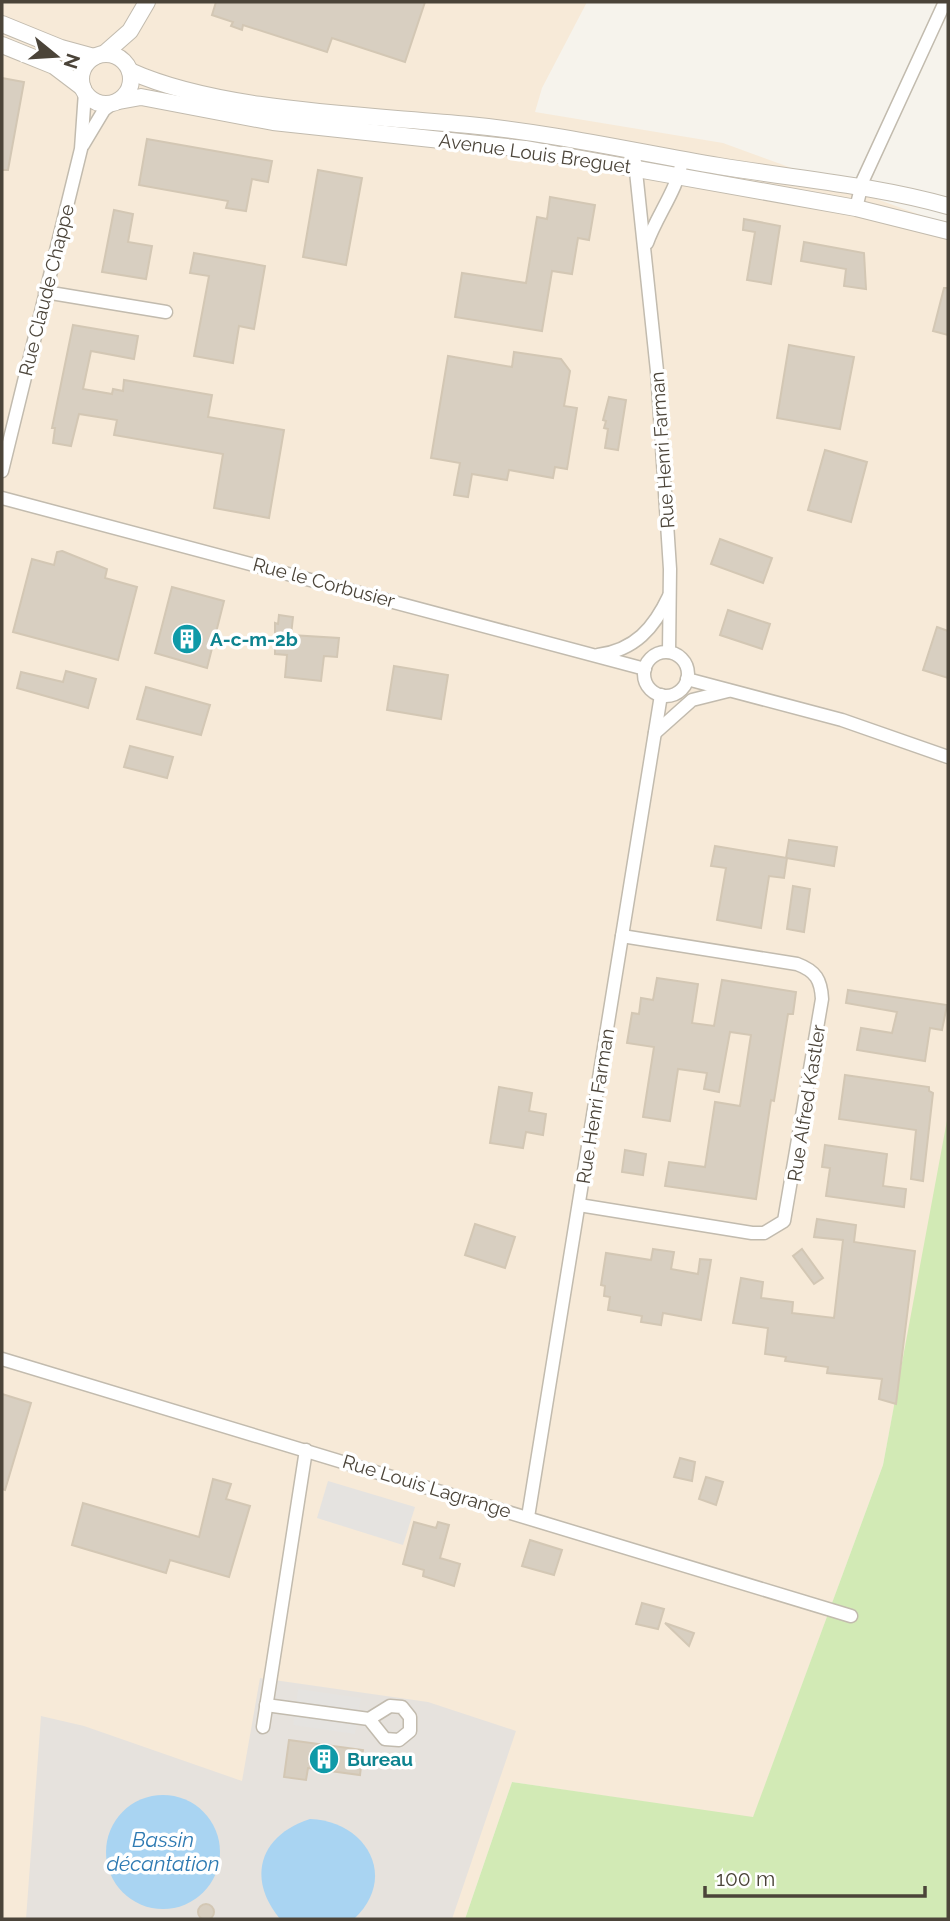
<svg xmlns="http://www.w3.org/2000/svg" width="950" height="1921" font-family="Raleway,sans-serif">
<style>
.commercial{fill:#f7ead8}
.industrial{fill:#e6e2dd}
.green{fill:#d2eab5}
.parking{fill:#e5e3e0}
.water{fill:#a9d4f2}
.building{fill:#d8cfc1;stroke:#d3c7b4;stroke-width:2}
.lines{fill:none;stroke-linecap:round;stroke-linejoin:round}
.minor-casing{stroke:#c2bbae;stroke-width:15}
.tertiary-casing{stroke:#c2bbae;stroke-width:18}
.minor{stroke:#fff;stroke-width:12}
.tertiary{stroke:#fff;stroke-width:16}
.labels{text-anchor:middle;stroke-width:7;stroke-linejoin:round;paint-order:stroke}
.street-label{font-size:19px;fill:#4b4439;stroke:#fff}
.culture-label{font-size:19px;font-weight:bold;fill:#0d838f;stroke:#fff;text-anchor:start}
.water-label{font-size:21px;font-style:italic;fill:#2e7ab2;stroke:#fff}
</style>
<rect width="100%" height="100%" fill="#f6f3ec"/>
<path class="commercial" d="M2 2H587L542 88 535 112 723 143 948 225V1124L883 1465 753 1818 512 1782 465 1919H2Z"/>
<path class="industrial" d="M260 1678 428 1702 516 1731 452 1919H26L41 1716 84 1726 242 1781Z"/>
<path class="green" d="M948 1115V1919H465L512 1782 753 1817 883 1465Z"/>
<g class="parking">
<path d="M328 1481 415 1507 403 1545 317 1518Z"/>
<path d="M298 1689 361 1698 355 1734 293 1725Z"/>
</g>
<g class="water">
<circle cx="163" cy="1852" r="57"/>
<path d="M310 1819C366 1821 399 1877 354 1919H280C246 1878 260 1835 310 1819Z"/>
</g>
<g class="building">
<path d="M216 2H425L405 62 332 38 327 52 243 25 242 30 231 26 233 22 212 15Z"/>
<path d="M2 78 24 82 8 170H2Z"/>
<path d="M147 139 272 161 268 182 252 179 246 211 226 208 228 201 139 185Z"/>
<path d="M318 170 362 178 346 265 303 257Z"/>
<path d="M550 197 595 205 589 240 578 238 572 274 552 271 542 331 455 317 462 273 526 283 537 217 547 219Z"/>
<path d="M114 210 133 214 128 242 152 246 146 279 102 272Z"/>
<path d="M744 219 780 226 771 284 747 280 755 232 743 230Z"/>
<path d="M804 242 864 253 866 289 844 286 846 269 801 261Z"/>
<path d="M194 253 265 266 254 329 239 326 233 363 194 356 209 276 190 273Z"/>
<path d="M944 288H948V335L933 331Z"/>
<path d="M73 325 138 336 134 359 91 351 83 389 112 394 113 389 123 391 124 380 212 395 208 417 284 430 269 518 214 508 223 454 114 435 117 420 79 414 71 446 53 443 55 428H52Z"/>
<path d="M789 345 854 357 840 429 777 418Z"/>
<path d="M514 352 561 359 570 371 564 406 577 408 567 469 555 467 553 478 509 470 507 480 472 474 468 497 454 495 460 463 431 458 448 356 512 367Z"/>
<path d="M609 397 626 400 618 450 605 448 608 429 604 428 606 421 603 420Z"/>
<path d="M825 450 867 462 851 522 808 510Z"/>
<path d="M720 539 772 558 763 583 711 564Z"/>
<path d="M62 551 107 569 105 578 137 587 118 660 13 632 32 559 54 565 57 552Z"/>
<path d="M172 587 224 601 207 668 155 653Z"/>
<path d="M728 610 770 624 762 649 720 635Z"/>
<path d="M279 615 293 617 291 635 339 638 337 657 324 656 321 681 285 677 287 655 275 654V623L278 624Z"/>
<path d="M937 627 948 631V678L923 670Z"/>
<path d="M394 666 448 675 441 719 387 710Z"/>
<path d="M66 671 96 679 88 708 17 688 21 672 63 682Z"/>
<path d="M146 687 210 705 201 735 137 719Z"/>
<path d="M130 746 173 757 167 778 124 767Z"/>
<path d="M789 840 837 847 834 866 786 858Z"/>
<path d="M715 846 787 858 784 878 769 876 761 928 717 920 726 868 711 866Z"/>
<path d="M793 886 810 889 804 932 787 929Z"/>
<path d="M657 978 698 984 692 1023 714 1026 722 980 796 992 793 1014H788L774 1101 771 1100 756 1199 665 1186 669 1162 705 1167 715 1102 740 1106 751 1035 730 1032 719 1092 704 1089 707 1073 678 1069 670 1121 643 1117 654 1047 627 1043 632 1013 639 1014 641 998 653 1000Z"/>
<path d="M848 990 947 1005 942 1030 930 1028 925 1061 857 1050 861 1028 892 1033 897 1012 846 1003Z"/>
<path d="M845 1075 929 1087V1091L933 1093 923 1181 911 1179 916 1130 839 1119Z"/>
<path d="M499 1087 532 1093 529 1111 546 1114 543 1135 526 1132 523 1148 490 1143Z"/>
<path d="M825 1145 887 1154 883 1186 906 1189 904 1207 826 1196 830 1168 822 1167Z"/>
<path d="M625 1150 646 1154 643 1175 622 1172Z"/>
<path d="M817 1219 856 1225 854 1242 915 1251 896 1404 879 1399 882 1379 827 1373 828 1367 785 1361 786 1357 765 1354 768 1328 733 1323 741 1278 763 1282 761 1298 793 1302 792 1313 834 1318 843 1240 814 1237Z"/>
<path d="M475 1224 515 1237 505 1268 465 1255Z"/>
<path d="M653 1249 674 1252 671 1269 698 1274 700 1259 711 1260 701 1320 663 1313 661 1325 641 1322 642 1316 608 1310 610 1297 604 1296 605 1286 601 1285 606 1253 651 1260Z"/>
<path d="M802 1249 823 1278 814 1284 793 1256Z"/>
<path d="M2 1394 31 1403 5 1490 2 1489Z"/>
<path d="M680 1458 695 1462 692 1481 674 1477Z"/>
<path d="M706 1477 723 1482 716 1505 699 1499Z"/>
<path d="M213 1479 231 1484 226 1499 250 1506 229 1577 170 1560 166 1573 72 1545 83 1503 199 1537Z"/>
<path d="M414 1522 436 1528 438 1522 449 1525 440 1558 460 1564 454 1586 423 1576 424 1570 403 1564Z"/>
<path d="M530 1540 562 1550 554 1575 522 1566Z"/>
<path d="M642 1603 664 1609 658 1629 636 1624Z"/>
<path d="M665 1623 694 1633 689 1646Z"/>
<path d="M289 1740 363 1750 360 1775 308 1768 306 1780 284 1777Z"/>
<circle cx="206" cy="1912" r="8"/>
</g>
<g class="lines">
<g class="minor-casing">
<g id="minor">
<path d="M83 145 104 110 114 102"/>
<path d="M635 162 657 371 670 569 669 652"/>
<path d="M856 208 863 180 945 2"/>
<path d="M647 243C657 215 678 189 682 160"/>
<path d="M45 292 166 312"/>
<path d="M2 471 81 149 85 92"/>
<path d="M2 498 645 669"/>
<circle cx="666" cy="674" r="22"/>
<path d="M598 655C635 650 654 628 669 596"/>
<path d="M687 679 842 720 948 757"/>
<path d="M655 733 692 700 728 691"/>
<path d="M579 1205 752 1233H764L784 1221 822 999C821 980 816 971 797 964L622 936"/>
<path d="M2 1359 851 1616"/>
<path d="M528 1517 661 695"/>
<path d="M266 1705 369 1719 385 1739 399 1740 410 1731V1717L402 1707 390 1706 369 1719"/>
<path d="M263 1727 306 1450"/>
</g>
</g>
<g class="tertiary-casing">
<g id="tertiary">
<path d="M2 24 61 48 94 57"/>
<path d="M2 45 54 66 83 88"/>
<path d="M105 53 130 31 147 2"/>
<circle cx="106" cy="79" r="25"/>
<path d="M130 71C220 112 369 115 469 125 553 133 636 152 719 166 796 179 874 185 948 206"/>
<path d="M119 101 141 97 273 122 525 149 856 208 948 231"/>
</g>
</g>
<use href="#minor" class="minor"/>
<use href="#tertiary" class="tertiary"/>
</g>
<defs>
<g id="building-disc" transform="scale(1.575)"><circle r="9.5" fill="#0f9aa8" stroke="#fff"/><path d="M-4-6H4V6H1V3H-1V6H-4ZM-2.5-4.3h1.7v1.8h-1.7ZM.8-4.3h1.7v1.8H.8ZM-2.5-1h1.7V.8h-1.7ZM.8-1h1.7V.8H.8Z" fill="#fff"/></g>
</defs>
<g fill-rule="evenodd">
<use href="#building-disc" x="187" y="639"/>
<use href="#building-disc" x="324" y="1759"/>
</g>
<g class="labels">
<g class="street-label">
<text transform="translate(535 153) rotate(8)" y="7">Avenue Louis Breguet</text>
<text transform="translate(46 290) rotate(-76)" y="7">Rue Claude Chappe</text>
<text transform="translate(662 450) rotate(-94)" y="7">Rue Henri Farman</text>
<text transform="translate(324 582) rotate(15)" y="7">Rue le Corbusier</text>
<text transform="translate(806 1103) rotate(-81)" y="7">Rue Alfred Kastler</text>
<text transform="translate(595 1106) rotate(-81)" y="7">Rue Henri Farman</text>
<text transform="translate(427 1486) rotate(17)" y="7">Rue Louis Lagrange</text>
</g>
<g class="culture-label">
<text x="210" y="646">A-c-m-2b</text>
<text x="347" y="1766">Bureau</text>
</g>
<g class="water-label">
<text x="163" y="1847">Bassin<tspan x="163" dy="24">décantation</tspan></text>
</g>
</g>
<rect width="950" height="1921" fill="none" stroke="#4b4439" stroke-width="7"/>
<g transform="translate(56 56) rotate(108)" stroke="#ffffff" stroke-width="5" paint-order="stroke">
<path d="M0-5L12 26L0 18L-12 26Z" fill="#4b4439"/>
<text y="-10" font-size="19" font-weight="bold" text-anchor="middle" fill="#4b4439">N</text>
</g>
<path d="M705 1886v10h220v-10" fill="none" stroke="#4b4439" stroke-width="3.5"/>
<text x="716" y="1886" font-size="21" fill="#4b4439" stroke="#ffffff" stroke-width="5" paint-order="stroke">100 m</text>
</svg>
